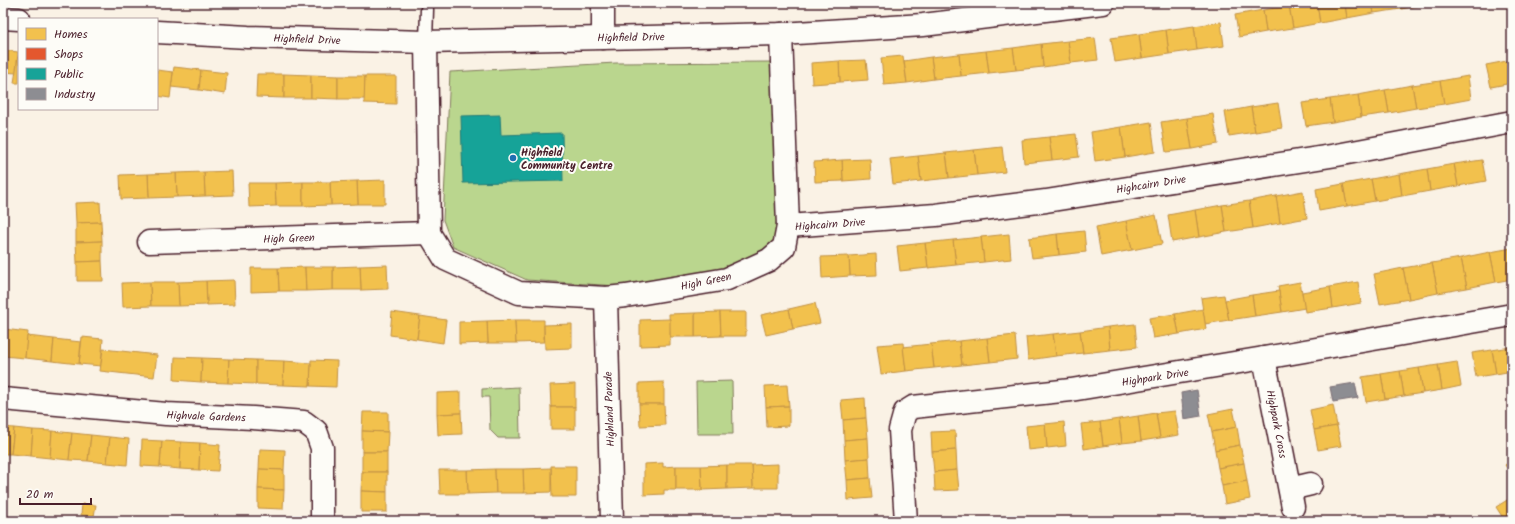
<svg xmlns="http://www.w3.org/2000/svg" width="1515" height="524" font-family="Kalam,sans-serif">
<style>
.green{fill:#bad68e;stroke:#827a5c}
.homes{fill:#f2c14e;stroke:#c09044}
.shops{fill:#e4572e;stroke:#b6462d}
.public{fill:#17a398;stroke:#267b77}
.industry{fill:#8d8d92;stroke:#796c73}
.lines{fill:none;stroke-linecap:round;stroke-linejoin:round}
.lane-casing{stroke:#4a1f2b;stroke-width:15}
.street-casing{stroke:#4a1f2b;stroke-width:25}
.lane{stroke:#fdfcf7;stroke-width:12}
.street{stroke:#fdfcf7;stroke-width:22}
.poi-dot{fill:#1f6fb2;stroke:#fdfcf7;stroke-width:1.5}
.labels{text-anchor:middle;stroke-width:4;stroke-linejoin:round;paint-order:stroke}
.street-label{font-size:11px;fill:#4a1f2b;stroke:#fdfcf7}
.poi-label{font-size:11px;font-weight:bold;fill:#4a1f2b;stroke:#fdfcf7;text-anchor:start}
</style>
<rect width="100%" height="100%" fill="#faf2e5"/>
<filter id="ink" filterUnits="userSpaceOnUse"><feTurbulence type="fractalNoise" baseFrequency=".025" numOctaves="2"/><feDisplacementMap in="SourceGraphic" scale="8" xChannelSelector="R" yChannelSelector="G"/><feConvolveMatrix kernelMatrix="1 2 1 2 8 2 1 2 1" color-interpolation-filters="sRGB"/></filter>
<g filter="url(#ink)">
<g class="green">
<path d="M771 62 778 240 735 267 617 286 527 280 453 247 443 220 450 72 616 63Z"/>
<path d="M732 381 733 434H697L696 382Z"/>
<path d="M519 387 520 438H498L490 430 489 397H482V389Z"/>
</g>
<g class="homes">
<path d="M1303 3H1317L1320 23 1293 28 1289 6Z"/>
<path d="M1317 3H1345L1347 18 1320 23Z"/>
<path d="M1345 3H1372L1374 13 1347 18Z"/>
<path d="M1372 3H1400L1401 9 1374 13Z"/>
<path d="M1400 3H1428V4L1401 9Z"/>
<path d="M1289 6 1293 28 1266 32 1263 10Z"/>
<path d="M1263 10 1266 32 1239 37 1235 15Z"/>
<path d="M1221 22 1224 46 1197 50 1194 26Z"/>
<path d="M1194 26 1197 50 1169 54 1166 30Z"/>
<path d="M1166 30 1169 54 1142 58 1139 34Z"/>
<path d="M1139 34 1142 58 1115 62 1111 38Z"/>
<path d="M1095 38 1098 60 1071 63 1068 41Z"/>
<path d="M1068 41 1071 63 1043 67 1041 44Z"/>
<path d="M1041 44 1043 67 1016 70 1013 48Z"/>
<path d="M1013 48 1016 70 989 73 986 51Z"/>
<path d="M3 50 18 52 16 73 3 72Z"/>
<path d="M986 51 989 73 961 76 959 54Z"/>
<path d="M959 54 961 76 934 79 931 57Z"/>
<path d="M903 56 907 83 884 85 881 58Z"/>
<path d="M18 57H19V83H14Z"/>
<path d="M931 57 934 79 907 83 904 61Z"/>
<path d="M866 60 868 80 840 82 839 61Z"/>
<path d="M1512 60V83L1491 87 1486 65Z"/>
<path d="M839 61 840 82 812 84 811 63Z"/>
<path d="M174 67 201 70 199 90 171 87Z"/>
<path d="M157 70 173 72 170 98 157 96Z"/>
<path d="M201 70 227 73 225 94 199 90Z"/>
<path d="M257 74H284V98L256 97Z"/>
<path d="M284 74 311 75V98H284Z"/>
<path d="M311 75 338 76V99L311 98Z"/>
<rect x="338" y="76" width="27" height="23"/>
<path d="M365 76H396V104L364 103Z"/>
<path d="M1468 76 1471 99 1444 104 1440 81Z"/>
<path d="M1440 81 1444 104 1416 108 1412 85Z"/>
<path d="M1412 85 1416 108 1389 113 1385 90Z"/>
<path d="M1385 90 1389 113 1361 117 1358 95Z"/>
<path d="M1358 95 1361 117 1333 122 1330 99Z"/>
<path d="M1330 99 1333 122 1306 126 1302 103Z"/>
<path d="M1278 103 1282 128 1255 132 1251 107Z"/>
<path d="M1251 107 1255 132 1229 136 1225 112Z"/>
<path d="M1213 114 1218 144 1192 149 1187 118Z"/>
<path d="M1187 118 1192 149 1166 152 1161 122Z"/>
<path d="M1151 122 1155 152 1125 157 1121 127Z"/>
<path d="M1121 127 1125 157 1095 161 1091 132Z"/>
<path d="M1076 134 1079 157 1052 160 1049 137Z"/>
<path d="M1049 137 1052 160 1024 163 1022 140Z"/>
<path d="M1002 147 1005 172 977 175 974 150Z"/>
<path d="M974 150 977 175 949 178 946 153Z"/>
<path d="M946 153 949 178 921 181 918 156Z"/>
<path d="M918 156 921 181 893 184 890 159Z"/>
<path d="M870 159 871 179 843 181 842 160Z"/>
<path d="M842 160 843 181 815 182 814 162Z"/>
<path d="M1482 160 1486 181 1458 186 1454 164Z"/>
<path d="M1454 164 1458 186 1430 191 1427 169Z"/>
<path d="M1427 169 1430 191 1402 196 1399 174Z"/>
<path d="M232 171 233 195 205 196 204 172Z"/>
<path d="M204 172 205 196 177 197 176 173Z"/>
<path d="M176 173 177 197 149 198 148 174Z"/>
<path d="M148 174 149 198 121 199 120 175Z"/>
<path d="M1399 174 1402 196 1375 201 1371 179Z"/>
<path d="M1371 179 1375 201 1347 206 1343 184Z"/>
<path d="M385 180V204H358L357 181Z"/>
<path d="M357 181 358 204 331 205 330 182Z"/>
<path d="M303 182V206H276L275 183Z"/>
<path d="M303 182H330L331 205 303 206Z"/>
<path d="M248 183H275L276 206 249 207Z"/>
<path d="M1343 184 1347 206 1319 211 1316 189Z"/>
<path d="M1303 191 1307 218 1280 223 1276 196Z"/>
<path d="M1276 196 1280 223 1253 228 1249 201Z"/>
<path d="M1249 201 1253 228 1226 232 1222 205Z"/>
<path d="M100 202 101 222 76 223 75 203Z"/>
<path d="M1222 205 1226 232 1199 237 1195 210Z"/>
<path d="M1195 210 1199 237 1172 242 1168 215Z"/>
<path d="M1156 215 1162 244 1132 250 1126 221Z"/>
<path d="M1126 221 1132 250 1101 256 1096 227Z"/>
<path d="M101 222 102 241 76 242V223Z"/>
<path d="M1084 231 1086 252 1059 255 1057 234Z"/>
<path d="M1009 234 1011 259 984 262 981 237Z"/>
<path d="M1057 234 1059 255 1032 258 1029 238Z"/>
<path d="M981 237 984 262 956 265 953 240Z"/>
<path d="M953 240 956 265 928 268 925 243Z"/>
<path d="M102 241V261L77 262 76 242Z"/>
<path d="M925 243 928 268 900 271 897 246Z"/>
<path d="M1512 248V279L1496 282 1490 252Z"/>
<path d="M1490 252 1496 282 1467 288 1461 258Z"/>
<path d="M876 254 877 275 850 276 849 256Z"/>
<path d="M849 256 850 276 822 278 821 257Z"/>
<path d="M1461 258 1467 288 1438 293 1432 263Z"/>
<path d="M102 261 103 281H77V262Z"/>
<path d="M1432 263 1438 293 1409 299 1403 268Z"/>
<path d="M387 265 388 289 361 290 360 266Z"/>
<path d="M360 266 361 290H333V267Z"/>
<path d="M305 267 306 291H279L278 268Z"/>
<path d="M305 267H333V290L306 291Z"/>
<path d="M251 268H278L279 291 251 292Z"/>
<path d="M1403 268 1409 299 1380 304 1374 274Z"/>
<path d="M234 280 235 304 207 305 206 281Z"/>
<path d="M206 281 207 305 179 306 178 282Z"/>
<path d="M150 282 151 306 123 307 122 283Z"/>
<path d="M150 282H178L179 306H151Z"/>
<path d="M1300 282 1305 308 1282 312 1278 286Z"/>
<path d="M1358 282 1361 303 1333 308 1330 287Z"/>
<path d="M1330 287 1333 308 1305 312 1302 292Z"/>
<path d="M1279 291 1282 312 1255 316 1252 295Z"/>
<path d="M1224 295 1229 320 1205 324 1201 298Z"/>
<path d="M1252 295 1255 316 1229 320 1225 300Z"/>
<path d="M815 303 820 323 793 329 789 309Z"/>
<path d="M789 309 793 329 766 335 761 315Z"/>
<path d="M1203 309 1206 329 1179 334 1175 314Z"/>
<path d="M392 312 420 316 417 339 390 335Z"/>
<path d="M720 312 721 336 695 337V313Z"/>
<path d="M720 312H746V336H721Z"/>
<path d="M695 313V337H670L669 314Z"/>
<path d="M1175 314 1179 334 1153 338 1149 318Z"/>
<path d="M420 316 446 320 443 343 417 339Z"/>
<path d="M670 319V345L640 346V320Z"/>
<path d="M515 320 516 343H488L487 321Z"/>
<path d="M515 320H544V342L516 343Z"/>
<path d="M487 321 488 343 459 344V322Z"/>
<path d="M572 324V348L545 349 544 325Z"/>
<path d="M1135 324 1137 347 1110 350 1108 327Z"/>
<path d="M1108 327 1110 350 1083 353 1080 331Z"/>
<path d="M4 329 28 332 25 358 3 356Z"/>
<path d="M1080 331 1083 353 1056 356 1053 334Z"/>
<path d="M1053 334 1056 356 1028 360 1026 337Z"/>
<path d="M1015 335 1017 359 990 362 987 338Z"/>
<path d="M27 336 54 339 52 361 25 358Z"/>
<path d="M82 337 103 339 101 366 79 364Z"/>
<path d="M987 338 990 362 962 365 959 341Z"/>
<path d="M54 339 81 342 79 364 52 361Z"/>
<path d="M959 341 962 365 934 368 931 344Z"/>
<path d="M903 343 906 371 881 374 877 345Z"/>
<path d="M931 344 934 368 906 371 903 347Z"/>
<path d="M1511 347 1512 371 1496 374 1492 350Z"/>
<path d="M103 349 157 355 154 377 100 371Z"/>
<path d="M1492 350 1496 374 1476 377 1472 353Z"/>
<path d="M175 357 202 358 201 382 174 380Z"/>
<path d="M202 358 229 359 228 383 201 382Z"/>
<path d="M229 359 256 360V384L228 383Z"/>
<path d="M256 360 284 361 283 385 256 384Z"/>
<path d="M311 360 337 361 336 387 310 386Z"/>
<path d="M284 361 311 363 310 386 283 385Z"/>
<path d="M1457 362 1461 386 1442 390 1438 365Z"/>
<path d="M1438 365 1442 390 1423 393 1419 368Z"/>
<path d="M1419 368 1423 393 1404 396 1400 371Z"/>
<path d="M1400 371 1404 396 1385 399 1381 374Z"/>
<path d="M1381 374 1385 399 1366 402 1362 377Z"/>
<path d="M664 382V404H639V383Z"/>
<path d="M575 384V407H551L550 385Z"/>
<path d="M787 385 789 406 766 407 765 386Z"/>
<path d="M461 392V413L437 414V393Z"/>
<path d="M865 398 866 418 843 420 841 400Z"/>
<path d="M639 404H664L665 425 640 426Z"/>
<path d="M1333 405 1337 426 1314 430 1310 410Z"/>
<path d="M789 406V426L767 427 766 407Z"/>
<rect x="551" y="407" width="24" height="22"/>
<path d="M1233 409 1237 427 1212 432 1208 414Z"/>
<path d="M1175 411 1179 435 1160 438 1156 413Z"/>
<path d="M363 412H388V432L362 431Z"/>
<path d="M461 413 462 434 438 435 437 414Z"/>
<path d="M1156 413 1160 438 1141 441 1138 416Z"/>
<path d="M1138 416 1141 441 1122 443 1119 419Z"/>
<path d="M866 418 868 438 844 440 843 420Z"/>
<path d="M1119 419 1122 443 1103 446 1100 422Z"/>
<path d="M1064 422 1066 446 1047 448 1045 424Z"/>
<path d="M1100 422 1103 446 1084 449 1081 424Z"/>
<path d="M1045 424 1047 448 1028 450 1026 426Z"/>
<path d="M1337 426 1341 446 1318 450 1314 430Z"/>
<path d="M3 427 14 428 11 454H3Z"/>
<path d="M1237 427 1240 445 1215 450 1212 432Z"/>
<path d="M14 428 33 430 31 456 11 454Z"/>
<path d="M33 430 52 431 50 458 31 456Z"/>
<path d="M52 431 72 433 69 460 50 458Z"/>
<path d="M362 431 388 432 387 452H362Z"/>
<path d="M955 431 956 450 932 452 931 432Z"/>
<path d="M72 433 91 435 88 461 69 460Z"/>
<path d="M91 435 110 437 107 463 88 461Z"/>
<path d="M110 437 129 439 127 465 107 463Z"/>
<path d="M868 438 869 458 845 460 844 440Z"/>
<path d="M142 440 162 441 160 467 141 466Z"/>
<path d="M162 441 181 442 180 469 160 467Z"/>
<path d="M181 442 200 443 199 470 180 469Z"/>
<path d="M200 443 220 445 218 471 199 470Z"/>
<path d="M1240 445 1244 463 1218 468 1215 450Z"/>
<path d="M260 449 285 450 284 470 259 469Z"/>
<path d="M956 450 957 470 934 472 932 452Z"/>
<rect x="362" y="452" width="25" height="20"/>
<path d="M869 458 870 478 847 480 845 460Z"/>
<path d="M1512 460V475L1505 465Z"/>
<path d="M663 463V467L676 466V490H664V494L644 495V464Z"/>
<path d="M1244 463 1247 481 1222 486 1218 468Z"/>
<path d="M778 464V488H753L752 465Z"/>
<path d="M727 465V489L702 490 701 466Z"/>
<path d="M727 465H752L753 488 727 489Z"/>
<path d="M551 466H576V497H552Z"/>
<path d="M676 466H701L702 490H676Z"/>
<path d="M551 468V492L524 493 523 469Z"/>
<path d="M259 469 284 470V490L258 489Z"/>
<path d="M495 469 496 493 468 494 467 470Z"/>
<path d="M495 469H523L524 493H496Z"/>
<path d="M439 470H467L468 494H440Z"/>
<path d="M957 470 959 490 935 491 934 472Z"/>
<path d="M362 472H387V492L361 491Z"/>
<path d="M870 478 872 498 848 500 847 480Z"/>
<path d="M1247 481 1250 499 1225 504 1222 486Z"/>
<path d="M258 489 284 490 283 509 258 508Z"/>
<path d="M361 491 387 492V512H361Z"/>
<path d="M1512 497V521H1505L1496 507Z"/>
<path d="M82 504 96 505 94 516 81 515Z"/>
</g>
<path class="shops" d="M628 3H676L628 4Z"/>
<path class="public" d="M500 115 501 135 562 133 563 181 463 183 461 116Z"/>
<g class="industry">
<path d="M1355 383 1358 398 1333 402 1330 387Z"/>
<path d="M1197 390 1201 416 1184 419 1181 393Z"/>
</g>
<g class="lines">
<g class="lane-casing">
<path id="lane" d="M426 42 427 9"/>
</g>
<g class="street-casing">
<g id="street">
<path d="M3 18 19 19"/>
<path d="M157 32 248 37 426 42 781 34 923 25 1103 3"/>
<path d="M603 38V3"/>
<path d="M426 42 429 233 445 259 519 293 606 298 626 296 727 279 769 260 784 247 788 226 781 34"/>
<path d="M788 226 936 215 1046 201 1337 155 1512 122"/>
<path d="M149 242 429 233"/>
<path d="M606 298 612 521"/>
<path d="M1264 358 1293 507"/>
<path d="M3 399 166 414 253 418 304 422 316 431 322 448V521"/>
<path d="M1290 489 1311 484"/>
<path d="M906 521 900 430 905 412 913 407 1071 390 1264 358 1512 315"/>
</g>
</g>
<use href="#lane" class="lane"/>
<use href="#street" class="street"/>
</g>
</g>
<circle class="poi-dot" cx="513" cy="158" r="4"/>
<g class="labels">
<g class="street-label">
<text transform="translate(631 37) rotate(-1)" y="4">Highfield Drive</text>
<text transform="translate(307 39) rotate(2)" y="4">Highfield Drive</text>
<text transform="translate(1151 184) rotate(-9)" y="4">Highcairn Drive</text>
<text transform="translate(830 224) rotate(-4)" y="4">Highcairn Drive</text>
<text transform="translate(289 238) rotate(-2)" y="4">High Green</text>
<text transform="translate(706 281) rotate(-12)" y="4">High Green</text>
<text transform="translate(1155 377) rotate(-9)" y="4">Highpark Drive</text>
<text transform="translate(609 409) rotate(-92)" y="4">Highland Parade</text>
<text transform="translate(206 416) rotate(2)" y="4">Highvale Gardens</text>
<text transform="translate(1277 424) rotate(79)" y="4">Highpark Cross</text>
</g>
<g class="poi-label">
<text x="521" y="156">Highfield<tspan x="521" dy="13">Community Centre</tspan></text>
</g>
</g>
<rect width="1515" height="524" fill="none" stroke="#fdfcf7" stroke-width="16"/>
<rect x="8" y="8" width="1499" height="508" fill="none" stroke="#4a1f2b" stroke-width="1.5" filter="url(#ink)"/>
<rect x="18" y="18" width="140" height="92" fill="#fdfcf7" stroke="#b5a4a5"/>
<rect x="26" y="28" width="20" height="12" fill="#f2c14e" stroke="#b5a4a5"/>
<text x="54" y="38" font-size="12" fill="#4a1f2b">Homes</text>
<rect x="26" y="48" width="20" height="12" fill="#e4572e" stroke="#b5a4a5"/>
<text x="54" y="58" font-size="12" fill="#4a1f2b">Shops</text>
<rect x="26" y="68" width="20" height="12" fill="#17a398" stroke="#b5a4a5"/>
<text x="54" y="78" font-size="12" fill="#4a1f2b">Public</text>
<rect x="26" y="88" width="20" height="12" fill="#8d8d92" stroke="#b5a4a5"/>
<text x="54" y="98" font-size="12" fill="#4a1f2b">Industry</text>
<path d="M20 498v6h71v-6" fill="none" stroke="#4a1f2b" stroke-width="2"/>
<text x="26" y="498" font-size="12" fill="#4a1f2b" stroke="#fdfcf7" stroke-width="3" paint-order="stroke">20 m</text>
</svg>
